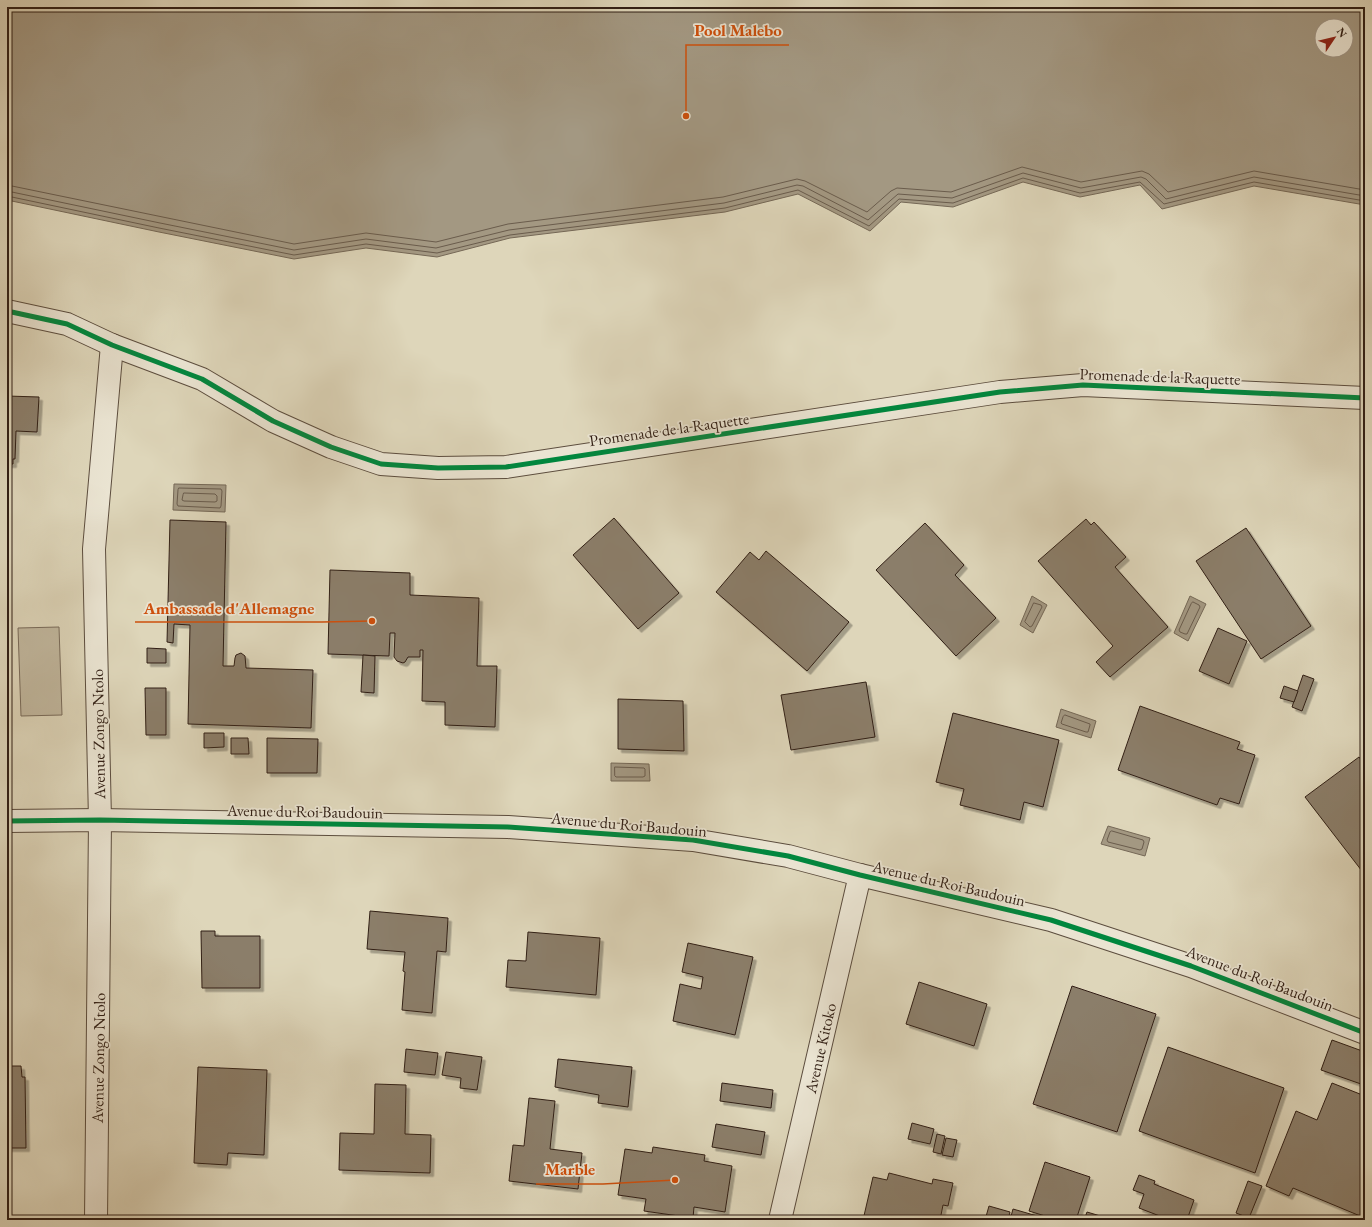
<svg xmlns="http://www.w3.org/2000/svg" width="1372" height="1227" font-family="'EB Garamond',serif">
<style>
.green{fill:#c1b79e;stroke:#796b5a}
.water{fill:#a39882;stroke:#756856;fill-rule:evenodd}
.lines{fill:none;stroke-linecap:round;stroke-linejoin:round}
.shore{stroke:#6a5c4c;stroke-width:1}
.building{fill:#8b7e6b;stroke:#311f15;filter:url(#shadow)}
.minor-casing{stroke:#5c4d3e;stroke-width:24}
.minor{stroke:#eae4d2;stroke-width:22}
.cycleway-casing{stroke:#eae4d2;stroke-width:8}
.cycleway{stroke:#00873e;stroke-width:5}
.labels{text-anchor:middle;stroke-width:3.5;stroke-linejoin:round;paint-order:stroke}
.street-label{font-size:16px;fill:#311f15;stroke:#eae4d2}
.leader{fill:none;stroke:#cd500d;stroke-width:1.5}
.callout-dot{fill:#cd500d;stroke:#eae4d2;stroke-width:1.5}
.callout-label{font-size:17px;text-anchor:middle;font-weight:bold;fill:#cd500d;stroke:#eae4d2;stroke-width:3.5;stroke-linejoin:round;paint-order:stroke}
</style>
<defs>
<filter id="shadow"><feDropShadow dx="3.5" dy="3.5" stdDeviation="0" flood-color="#0004"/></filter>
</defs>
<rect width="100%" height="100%" fill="#ded6ba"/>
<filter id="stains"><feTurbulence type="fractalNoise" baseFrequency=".005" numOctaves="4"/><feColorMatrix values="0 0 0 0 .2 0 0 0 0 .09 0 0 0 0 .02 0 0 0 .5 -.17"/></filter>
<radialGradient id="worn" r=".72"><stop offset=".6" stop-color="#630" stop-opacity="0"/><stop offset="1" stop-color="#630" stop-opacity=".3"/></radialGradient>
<path class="green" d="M59 627 62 715 21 716 18 628Z"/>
<g class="water">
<path d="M7 7H1365V205L1254 186 1162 209 1140 185 1080 197 1023 182 953 207 901 202 870 231 798 194 725 212 510 238 437 257 366 248 294 259 159 232 7 200ZM1322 26H1346V50H1322Z"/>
<path d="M174 484 226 485 225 512 173 510Z"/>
<path d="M1032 596 1047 605 1033 633 1020 625Z"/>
<path d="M1190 596 1206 604 1188 641 1174 633Z"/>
<path d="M1061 709 1096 721 1091 738 1056 727Z"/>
<path d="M611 763 649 764 650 781H611Z"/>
<path d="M1108 826 1150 838 1145 856 1101 844Z"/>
</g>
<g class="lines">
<g class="shore">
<path d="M7 185 294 244 366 233 436 242 508 224 723 197 797 179 805 181 867 212 891 191 897 188 951 192 1022 167 1081 182 1142 171 1149 174 1168 192 1254 171 1365 190"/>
<path d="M7 191 160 223 294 250 366 239 436 248 509 230 724 203 797 185 803 186 868 220 898 194 952 198 1023 173 1081 188 1141 177 1146 179 1166 199 1254 177 1365 196"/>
<path d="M7 196 159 228 294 255 366 244 437 253 510 235 725 208 798 190 869 226 899 199 953 203 1023 178 1080 193 1140 182 1164 204 1254 182 1365 201"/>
<path d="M179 488 221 489 222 491 221 506 220 508 178 506 177 504 178 490Z"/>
<path d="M184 493 215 494 217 496V501L215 502 184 501 182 500 183 495Z"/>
<path d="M1193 602 1199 605 1200 607 1187 634H1185L1180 632 1179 630 1191 604Z"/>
<path d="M1034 603 1041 605 1042 607 1032 626 1030 627 1025 622Z"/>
<path d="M1065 715 1090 724V725L1088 732H1086L1062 724 1061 723 1063 717Z"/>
<path d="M615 767 644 768 645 769V776L643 777H616L615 776Z"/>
<path d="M1112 831 1143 840 1144 842 1142 849 1140 850 1108 842 1107 840 1110 832Z"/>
</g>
</g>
<g class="building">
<path d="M7 396 39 397 37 432 16 431 15 459H13V464H7Z"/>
<path d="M614 518 679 593 638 629 573 555Z"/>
<path d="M1086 519 1091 525 1094 522 1126 557 1115 567 1168 627 1110 677 1096 662 1113 646 1038 561Z"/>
<path d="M170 520 226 522 223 666H234L235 658 236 655 241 653 245 656 246 668 313 670 311 728 188 724 190 625 174 624 173 643 167 642Z"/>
<path d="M925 523 964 565 955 575 996 618 956 656 876 570Z"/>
<path d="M1246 528 1311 626 1261 659 1196 561Z"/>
<path d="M766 551 849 622 807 671 716 592 750 552 759 560Z"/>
<path d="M330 570 410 573V595L479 598 477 666H497L495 727 445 725V702L422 701 423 650H420V657H408L405 662 403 663 397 661 394 657 395 633H390L389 656 328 654Z"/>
<path d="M1218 628 1247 641 1229 684 1199 671Z"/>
<path d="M147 648 166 649V663H147Z"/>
<path d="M363 655 375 656 374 693 361 692Z"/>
<path d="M1303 675 1314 679 1302 711 1292 707Z"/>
<path d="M866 682 875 737 791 750 781 695Z"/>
<path d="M1284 686 1298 691 1294 702 1280 698Z"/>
<path d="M145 688H166V735H146Z"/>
<path d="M618 699 683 701 684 751 618 749Z"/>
<path d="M1140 706 1240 742 1237 749 1255 755 1239 804 1220 798 1217 805 1118 770Z"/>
<path d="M953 713 1059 740 1043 807 1024 802 1020 820 960 805 964 789 936 782Z"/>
<path d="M204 733H224V747L204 748Z"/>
<path d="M231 738H248L249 754H231Z"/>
<path d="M267 738 318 739 317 773H267Z"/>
<path d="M1359 757 1365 765V875L1305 797Z"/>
<path d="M370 911 448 918 446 952 437 951 432 1013 402 1010 405 972 403 971 405 952 367 949Z"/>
<path d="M201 931H215V936H260V988H202Z"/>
<path d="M528 932 600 938 596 995 506 987 508 960 526 961Z"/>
<path d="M688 943 753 957 735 1035 673 1021 680 984 701 989 703 977 682 972Z"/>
<path d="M919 982 987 1004 974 1046 906 1024Z"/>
<path d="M1072 986 1156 1014 1117 1132 1033 1104Z"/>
<path d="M1332 1040 1365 1052V1072L1361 1084 1321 1070Z"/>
<path d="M1168 1047 1284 1088 1255 1173 1139 1131Z"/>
<path d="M406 1049 438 1053 435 1075 404 1072Z"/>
<path d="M446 1052 482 1057 477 1090 460 1088 461 1078 442 1075Z"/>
<path d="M558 1059 632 1067 628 1107 598 1103 599 1095 555 1087Z"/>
<path d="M7 1066H21L22 1077H25L26 1148H7Z"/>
<path d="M198 1067 267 1070 264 1155 228 1153 227 1165 194 1163Z"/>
<path d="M722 1083 773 1090 771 1108 720 1101Z"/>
<path d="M1332 1083 1365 1096V1218L1293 1188 1289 1196 1266 1186 1296 1111 1317 1120Z"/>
<path d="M375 1084 406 1085 405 1134 431 1135 430 1173 339 1170 340 1133 374 1134Z"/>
<path d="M529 1098 555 1101 550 1149 582 1153 578 1189 509 1181 513 1145 524 1146Z"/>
<path d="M912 1123 934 1129 930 1144 908 1139Z"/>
<path d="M716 1124 765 1132 761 1155 712 1147Z"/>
<path d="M937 1134 945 1136 941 1154 933 1152Z"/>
<path d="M946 1138 957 1140 953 1157 942 1155Z"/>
<path d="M653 1147 705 1155 704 1161 732 1166 725 1212 694 1207 693 1218 644 1211 646 1199 618 1195 625 1149 652 1153Z"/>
<path d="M1045 1162 1090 1177 1076 1220H1058L1029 1211Z"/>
<path d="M889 1173 932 1184 933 1179 953 1183 948 1206 943 1205 940 1220H863L873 1177 887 1180Z"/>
<path d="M1139 1175 1155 1181 1154 1184 1194 1200 1187 1220H1170L1139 1208 1144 1194 1133 1190Z"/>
<path d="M1248 1181 1262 1186 1249 1218 1236 1213Z"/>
<path d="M989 1206 1010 1212 1008 1220H985Z"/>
<path d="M1013 1209 1051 1220H1010Z"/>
<path d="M1087 1212 1107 1218 1106 1220H1084Z"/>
</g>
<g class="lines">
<g class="minor-casing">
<g id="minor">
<path d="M7 311 67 324 112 345 202 379 273 421 331 447 381 464 438 468 506 467 1000 392 1083 385 1365 398"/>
<path d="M7 821 100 820 508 827 693 840 788 856 860 875 1051 920 1191 966 1365 1033"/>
<path d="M96 1220 100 820 94 549 112 345"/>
<path d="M780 1220 860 875"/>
</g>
</g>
<use href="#minor" class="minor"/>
<g class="cycleway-casing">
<g id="cycleway">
<path d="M7 311 67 324 112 345 202 379 273 421 331 447 381 464 438 468 506 467 1000 392 1083 385 1365 398"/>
<path d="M7 821 100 820 508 827 693 840 788 856 860 875 1051 920 1191 966 1365 1033"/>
</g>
</g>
<use href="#cycleway" class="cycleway"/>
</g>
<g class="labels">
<g class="street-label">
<text transform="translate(1160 376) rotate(2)" y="6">Promenade de la Raquette</text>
<text transform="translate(669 429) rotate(-8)" y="6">Promenade de la Raquette</text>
<text transform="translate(98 734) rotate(-91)" y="6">Avenue Zongo Ntolo</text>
<text transform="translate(305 811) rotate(1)" y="6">Avenue du Roi Baudouin</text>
<text transform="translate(629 824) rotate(5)" y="6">Avenue du Roi Baudouin</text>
<text transform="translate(949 883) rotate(13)" y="6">Avenue du Roi Baudouin</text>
<text transform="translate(1260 978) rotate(21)" y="6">Avenue du Roi Baudouin</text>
<text transform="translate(820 1048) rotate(-77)" y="6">Avenue Kitoko</text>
<text transform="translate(98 1058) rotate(-89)" y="6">Avenue Zongo Ntolo</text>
</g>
</g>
<path class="leader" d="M686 116L686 45H789M372 621L322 622H135M675 1180L603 1184H536"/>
<g class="callout-dot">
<circle cx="686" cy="116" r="4"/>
<circle cx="372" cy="621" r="4"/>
<circle cx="675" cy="1180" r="4"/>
</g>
<g class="callout-label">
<text x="738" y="36">Pool Malebo</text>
<text x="229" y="614">Ambassade d'Allemagne</text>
<text x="570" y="1175">Marble</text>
</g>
<rect width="1372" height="1227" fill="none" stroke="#ded6ba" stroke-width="24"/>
<rect x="8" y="8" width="1356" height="1211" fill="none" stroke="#311f15" stroke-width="2"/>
<rect x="12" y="12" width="1348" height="1203" fill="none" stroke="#311f15"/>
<g transform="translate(1334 38) rotate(55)"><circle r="19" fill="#eae4d2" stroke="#a09586"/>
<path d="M0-3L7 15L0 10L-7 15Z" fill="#8f2418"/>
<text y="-6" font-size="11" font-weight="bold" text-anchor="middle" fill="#311f15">N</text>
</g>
<rect width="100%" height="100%" filter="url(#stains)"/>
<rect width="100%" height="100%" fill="url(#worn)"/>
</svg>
